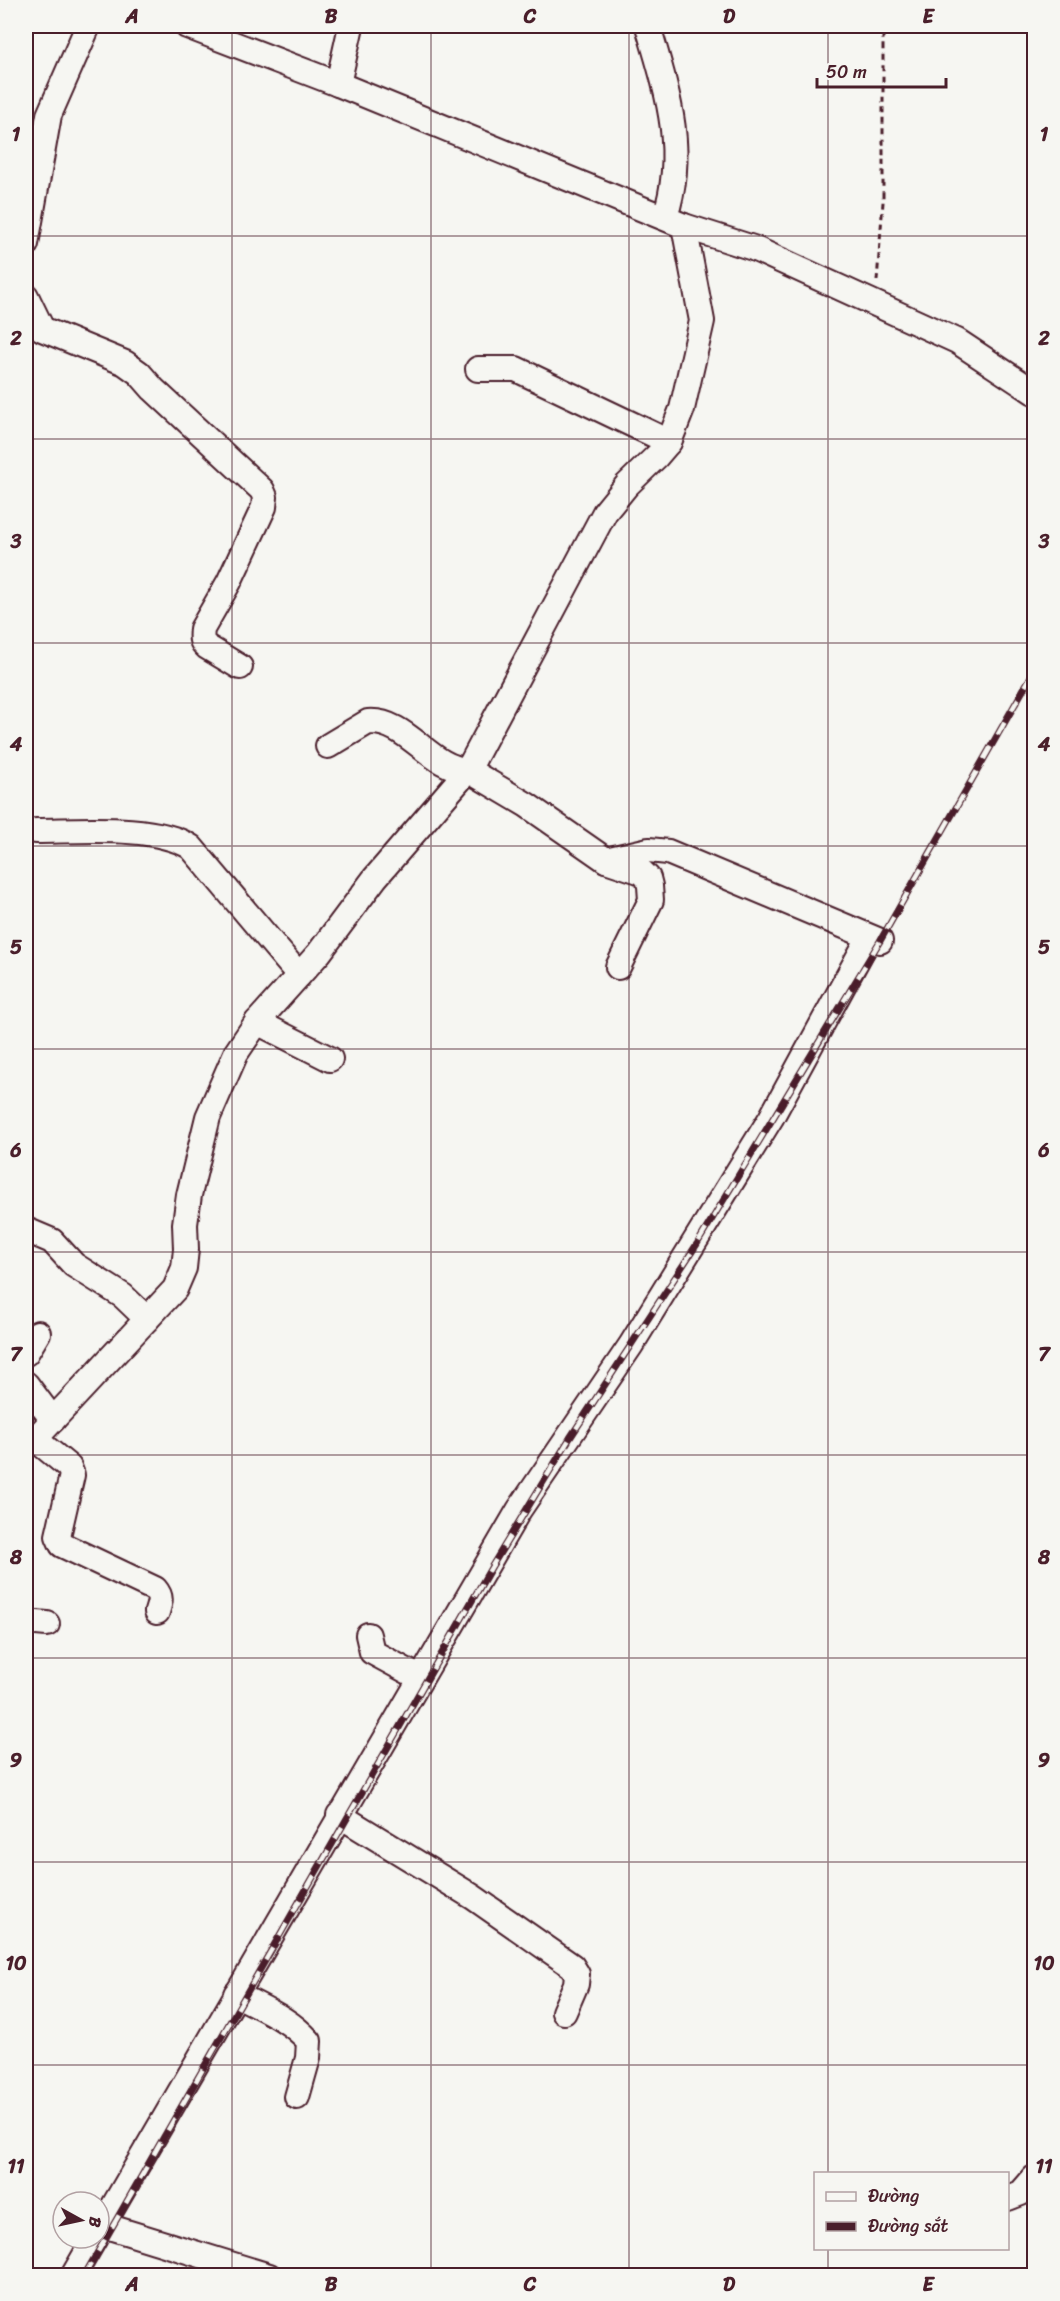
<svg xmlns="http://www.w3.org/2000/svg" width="1060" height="2301" font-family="Sriracha,sans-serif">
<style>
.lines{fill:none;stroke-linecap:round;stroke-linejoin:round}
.minor-casing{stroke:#4a1f2b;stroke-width:28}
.path{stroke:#4a1f2b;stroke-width:3;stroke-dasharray:6 4.5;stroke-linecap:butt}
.minor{stroke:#f6f6f2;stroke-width:24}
.rail-casing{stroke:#4a1f2b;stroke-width:7}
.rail{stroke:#f6f6f2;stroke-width:4.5;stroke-dasharray:14;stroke-linecap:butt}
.grid{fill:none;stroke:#4a1f2b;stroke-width:1.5;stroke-opacity:0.55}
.neatline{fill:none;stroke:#4a1f2b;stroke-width:2}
.grid-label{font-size:20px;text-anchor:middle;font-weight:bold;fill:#4a1f2b}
</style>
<rect width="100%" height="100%" fill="#f6f6f2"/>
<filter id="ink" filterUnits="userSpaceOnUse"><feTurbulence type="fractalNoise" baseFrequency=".0167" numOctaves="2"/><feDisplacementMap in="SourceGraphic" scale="12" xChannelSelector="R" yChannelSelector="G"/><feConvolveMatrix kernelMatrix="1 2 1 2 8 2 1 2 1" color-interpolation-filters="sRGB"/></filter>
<g filter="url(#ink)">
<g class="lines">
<g class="minor-casing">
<g id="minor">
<path d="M187 26 338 84 684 226 753 248 957 341 1034 392"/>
<path d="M648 26C667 91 687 150 665 217"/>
<path d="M338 84 351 26"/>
<path d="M26 244 49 115 88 26"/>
<path d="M26 296 42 329 125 363 139 373 153 389 262 490 265 497 264 507 229 582 202 629C201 638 201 642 207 647L240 667"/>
<path d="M478 369H516L669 442"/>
<path d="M328 746 368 722C407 719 430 769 468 770L527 805 606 860 649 850 668 852 880 941"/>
<path d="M36 831C78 831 155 824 191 847L299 975"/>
<path d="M606 860 642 872 648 878 650 886 651 900 618 967"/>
<path d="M257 1022 330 1059"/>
<path d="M26 1230 52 1241 74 1265 123 1296 147 1319"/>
<path d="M26 1353 38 1333"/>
<path d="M26 1384 53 1420"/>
<path d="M35 1439 69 1467 72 1475 58 1536 62 1545 155 1589C162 1597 160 1602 157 1612"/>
<path d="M26 1446 35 1439 175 1289 184 1268 186 1249 185 1224 189 1195 208 1117 236 1053 257 1022 319 953 375 878 468 770 605 512 627 485 657 456 669 442 682 409 702 321 684 226"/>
<path d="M26 1622 47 1624"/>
<path d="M368 1635 372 1652 420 1678"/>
<path d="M339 1815 473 1897 572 1966 577 1974 576 1984 564 2012"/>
<path d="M236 1994C263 2009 287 2017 309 2041L308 2058 297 2097"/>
<path d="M1008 2198 1021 2193 1034 2178"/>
<path d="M103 2225 269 2276"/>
<path d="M99 2231 519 1510 631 1345 771 1118 869 938"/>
<path d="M73 2276 95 2238"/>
</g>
</g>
<path class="path" d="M877 281 883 202V26"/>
<use href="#minor" class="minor"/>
<g class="rail-casing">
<path id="rail" d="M84 2276 492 1566 570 1438 697 1244 880 941 1034 671"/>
</g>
<use href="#rail" class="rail"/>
</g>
</g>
<path class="grid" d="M232 26V2276M431 26V2276M629 26V2276M828 26V2174M26 236H1034M26 439H1034M26 643H1034M26 846H1034M26 1049H1034M26 1252H1034M26 1455H1034M26 1658H1034M26 1862H1034M26 2065H1034M828 2248V2276"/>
<rect width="1060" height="2301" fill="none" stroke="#f6f6f2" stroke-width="66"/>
<rect x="814" y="2172" width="195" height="78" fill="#f6f6f2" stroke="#b1a0a2" stroke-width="1.5"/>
<rect x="826" y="2192" width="30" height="9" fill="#f6f6f2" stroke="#b1a0a2" stroke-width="1.5"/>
<text x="868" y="2202" font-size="18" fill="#4a1f2b">Đường</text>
<rect x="826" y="2222" width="30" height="9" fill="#4a1f2b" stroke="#b1a0a2" stroke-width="1.5"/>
<text x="868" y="2232" font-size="18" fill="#4a1f2b">Đường sắt</text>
<g transform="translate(81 2220) rotate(98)"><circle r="28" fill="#f6f6f2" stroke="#b1a0a2" stroke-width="1.5"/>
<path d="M0-4.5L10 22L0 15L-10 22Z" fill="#4a1f2b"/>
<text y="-9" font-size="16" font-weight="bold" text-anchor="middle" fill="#4a1f2b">B</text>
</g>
<path d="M817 78v9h129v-9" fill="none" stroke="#4a1f2b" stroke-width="3"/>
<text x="826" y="78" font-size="18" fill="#4a1f2b" stroke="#f6f6f2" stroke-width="4.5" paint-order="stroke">50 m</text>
<rect x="33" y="33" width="994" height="2235" class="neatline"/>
<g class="grid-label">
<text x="132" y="23">A</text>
<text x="331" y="23">B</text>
<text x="530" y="23">C</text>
<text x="729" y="23">D</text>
<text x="928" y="23">E</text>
<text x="16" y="141">1</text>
<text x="1044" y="141">1</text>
<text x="16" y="345">2</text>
<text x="1044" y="345">2</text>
<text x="16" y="548">3</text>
<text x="1044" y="548">3</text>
<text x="16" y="751">4</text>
<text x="1044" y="751">4</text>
<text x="16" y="954">5</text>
<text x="1044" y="954">5</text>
<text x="16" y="1157">6</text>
<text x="1044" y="1157">6</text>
<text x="16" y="1361">7</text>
<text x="1044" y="1361">7</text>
<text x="16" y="1564">8</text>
<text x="1044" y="1564">8</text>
<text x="16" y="1767">9</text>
<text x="1044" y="1767">9</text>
<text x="16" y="1970">10</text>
<text x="1044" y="1970">10</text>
<text x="16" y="2173">11</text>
<text x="1044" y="2173">11</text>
<text x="132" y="2291">A</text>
<text x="331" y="2291">B</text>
<text x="530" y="2291">C</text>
<text x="729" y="2291">D</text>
<text x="928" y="2291">E</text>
</g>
</svg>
